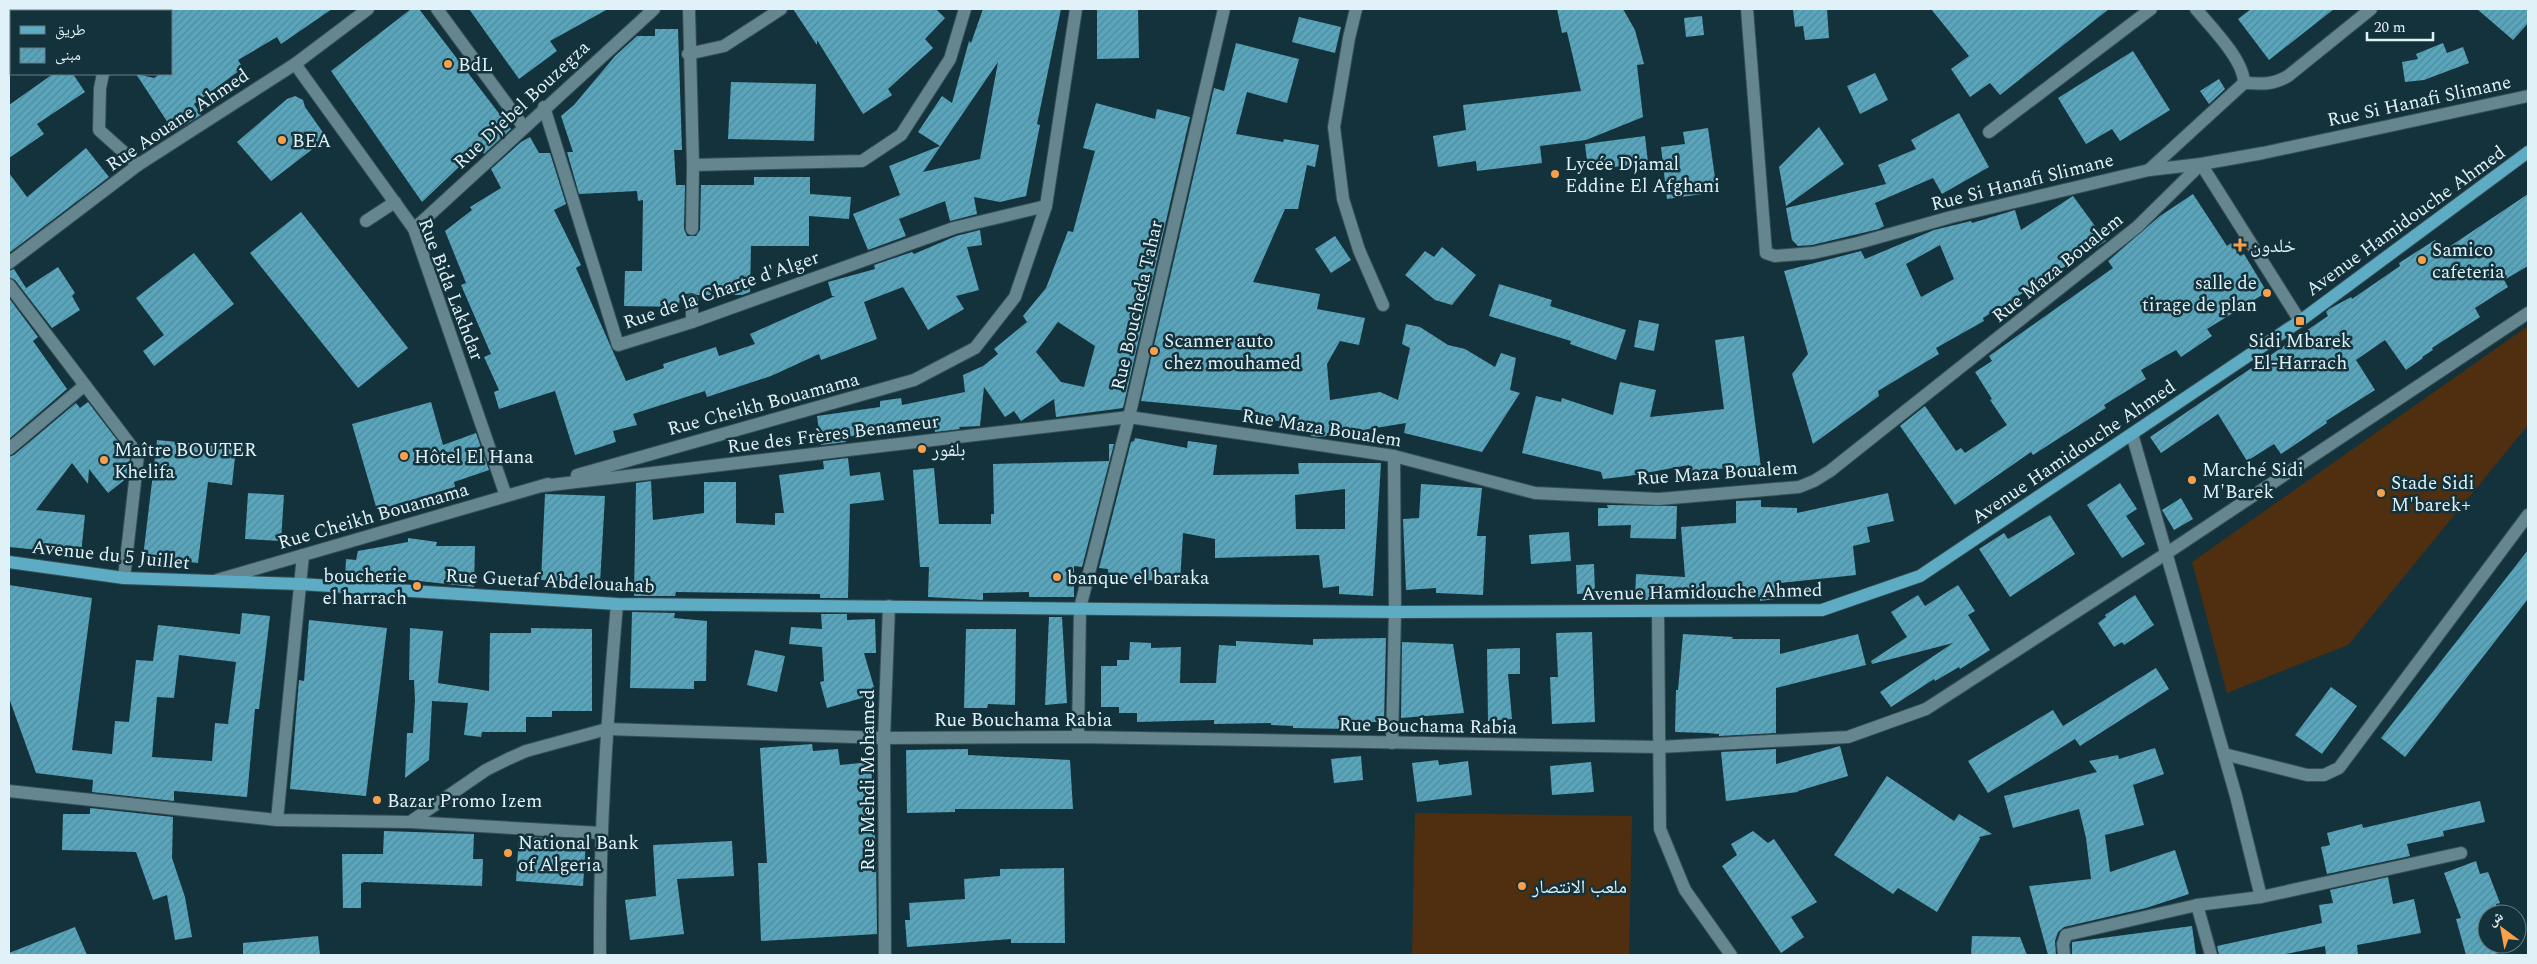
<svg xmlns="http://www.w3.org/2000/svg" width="2537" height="964" font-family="Spectral,'Noto Naskh Arabic',serif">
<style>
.pitch{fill:#4f2f0f}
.building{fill:url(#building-hatch);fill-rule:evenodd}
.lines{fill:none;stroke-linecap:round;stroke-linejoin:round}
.minor-casing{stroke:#364e55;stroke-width:14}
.major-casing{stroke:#364e55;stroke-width:14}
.minor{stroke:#65858f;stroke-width:12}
.major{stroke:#5dacc4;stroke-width:12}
.poi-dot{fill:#f8a14a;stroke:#14323b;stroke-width:2}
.labels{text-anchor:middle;stroke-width:5;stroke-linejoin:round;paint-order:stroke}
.poi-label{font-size:19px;fill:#e0f1f7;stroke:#14323b;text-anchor:start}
.street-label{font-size:19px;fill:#e0f1f7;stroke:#14323b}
</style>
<defs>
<pattern id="building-hatch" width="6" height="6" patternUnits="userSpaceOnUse" patternTransform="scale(1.25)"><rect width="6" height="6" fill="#59a5bc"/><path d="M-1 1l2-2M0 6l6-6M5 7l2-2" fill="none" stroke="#52899a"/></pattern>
</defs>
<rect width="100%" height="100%" fill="#14323b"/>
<g class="pitch">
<path d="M2528 326V425L2348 645 2227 693 2192 562Z"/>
<path d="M1415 813 1632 816 1629 955H1412Z"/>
</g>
<g class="building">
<path d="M171 9H332L281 44 277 37 238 60 243 68 194 104 201 115 174 132 136 74 154 78 160 74H171Z"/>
<path d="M411 9H419L511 129 484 154 480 147 422 202 331 71Z"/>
<path d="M469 9H608L550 41 557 51 519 79Z"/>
<path d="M793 9H936L945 18 925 39 933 48 888 89 892 95 863 114 817 40V45Z"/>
<path d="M983 9H1061L1037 124 1040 125 1026 196 1000 202 974 197 977 214 950 221 945 201 899 219 906 236 868 250 853 214 900 195 889 166 940 146 918 132 942 96 952 103 969 41 971 43ZM998 62 980 159 923 172 946 138Z"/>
<path d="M1097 9H1138L1139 58 1097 59Z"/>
<path d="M1557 9H1623L1635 30 1644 64 1637 65 1643 117 1586 140 1540 146 1542 163 1477 171 1476 161 1438 167 1433 136 1466 130 1463 105 1581 91 1567 32 1562 33Z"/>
<path d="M1793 9H1827L1829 38 1805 40 1803 26 1795 27Z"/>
<path d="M1931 9H2109L2000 95 1990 83 1970 97 1951 69 1969 56Z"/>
<path d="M2251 9H2334L2269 60 2238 19Z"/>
<path d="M2477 9H2528V23L2513 40Z"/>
<path d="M1702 16 1704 35 1686 37 1684 18Z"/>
<path d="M1299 17 1341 27 1335 53 1292 42Z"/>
<path d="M655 29H678L682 150H674L676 185H685L684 229 687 236H696L700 230 701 185H754V177H810V194L851 197 849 219 809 216V246H751L750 292 742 295H697L692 293 680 295 679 307 624 306 625 271H642L643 200 638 201 637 191 579 194 567 152H573L561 116 574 105 615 56 637 36H655Z"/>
<path d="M1236 43 1299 59 1287 103 1247 92 1236 134 1283 142 1284 139 1319 145 1315 167 1307 165 1298 209H1285L1253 282 1320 294 1317 309 1365 318 1359 345 1340 341 1327 364 1330 400 1380 392 1398 400 1410 348 1402 344 1406 324 1420 327 1448 345 1465 349 1495 367 1501 353 1516 358 1510 390 1520 393 1482 452 1404 433 1406 423 1320 437 1311 436 1310 422 1258 420 1259 412 1141 401 1214 88 1224 91Z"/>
<path d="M2443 43 2447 53 2463 47 2469 63 2424 80 2405 82 2402 62 2418 59 2416 54Z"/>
<path d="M2133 51 2170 110 2120 141 2112 129 2086 144 2058 98Z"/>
<path d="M1875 73 1888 100 1860 114 1847 86Z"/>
<path d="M53 74H73L85 92 37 124 44 134 9 158V105Z"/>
<path d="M2219 79 2225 89 2209 104 2200 91Z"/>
<path d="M731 82 816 84 814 141 728 139Z"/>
<path d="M295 96 303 100 305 107 327 138 271 181 237 142 287 99Z"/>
<path d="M1096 103 1155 119 1157 109 1190 117 1123 408 1056 417 1054 399 1021 421 1014 411 1005 417 984 387 980 426 959 427 960 429 935 432 934 425 845 437 846 442 821 445 817 416 880 407V401L901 398 902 405 965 392 963 375 983 366 998 354 994 349 1027 322 1023 316 1046 288 1068 231 1073 232 1095 151 1083 148ZM1058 322 1095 346 1084 387 1061 382 1036 352Z"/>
<path d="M1959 113 1989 167 1942 194 1933 178 1875 203 1884 226 1879 229 1812 245 1798 246 1792 240 1786 208 1886 184 1878 165 1916 149 1911 140Z"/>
<path d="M1819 127 1844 164 1786 206 1779 167Z"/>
<path d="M1708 128 1717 192 1667 199 1661 147 1685 144 1683 132Z"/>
<path d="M1645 136 1648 163 1588 170 1585 144Z"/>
<path d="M530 137 539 153H550L566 204 554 210 581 265 576 268 626 381 664 368 663 364 716 347 719 356 755 344 750 334 835 296H832L828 282 875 269 874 265 912 252 914 254 956 236 980 230 982 245 967 247 979 290 956 296 964 309 928 330 903 287 864 302 877 339 821 360 819 354 771 376 707 397 705 391 633 414 637 425 613 431 616 442 575 455 555 391 499 409 494 392 499 390 484 357 491 354 461 285 466 283 445 231 472 210 470 207 501 188 491 169 521 142Z"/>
<path d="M86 148 109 177 9 253V173L27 197Z"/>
<path d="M2193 194 2227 246 2231 243 2240 256 2244 254 2267 292 2207 329 2212 336 2181 357 2176 350 2141 370 2146 379 2104 405 2106 408 2033 455 2031 452 1955 505 1900 426 1925 406 1956 451 1961 448 1965 453 2007 425 1990 400 1992 399 1975 372 1992 361 1989 356 2113 268 2108 261 2160 216Z"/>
<path d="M2528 194V266L2504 280 2508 287 2475 308 2480 317 2432 348 2433 350 2422 357 2423 358 2406 370 2385 340 2356 360 2375 390 2326 421 2327 423 2281 454 2274 444 2247 461 2218 414 2161 453 2150 437 2328 316 2326 312 2329 309 2351 297 2352 299 2400 266 2399 263 2435 240 2443 251Z"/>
<path d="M2073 196 2106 241 1983 318 1984 321 1936 348 1939 354 1878 391 1879 396 1813 444 1792 374 1808 354 1784 271 1861 251 1865 259 1934 230 1971 221 1972 223 2015 210 2021 230ZM1940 245 1954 279 1921 297 1906 264Z"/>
<path d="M301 212 408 348 358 388 250 253Z"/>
<path d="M1335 236 1351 260 1331 273 1315 249Z"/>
<path d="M1442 247 1476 275 1452 305 1435 300 1405 275 1425 251 1434 257Z"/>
<path d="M194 253 234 304 154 366 143 351 164 335 136 298Z"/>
<path d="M58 267 75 293 72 296 80 310 52 328 15 280 9 277V271L14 269 26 288Z"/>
<path d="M1499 284 1552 300 1550 306 1626 330 1616 360 1570 344 1571 341 1489 316Z"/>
<path d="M9 298 38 337 33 341 67 389 9 439Z"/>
<path d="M1639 320 1659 324 1654 351 1634 347Z"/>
<path d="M1744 336 1761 468 1732 471 1731 468 1689 471V465L1629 476 1603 479 1601 472 1522 453 1536 396 1561 402 1562 398 1613 415 1620 382 1656 390 1650 417 1724 409 1715 340Z"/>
<path d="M88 402 130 457 127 478 108 493 89 469 88 484 72 463 36 510 85 515 81 554 9 547V457L14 455 76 403 80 408Z"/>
<path d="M431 402 443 445 476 433 489 470 454 482 455 487 377 510 352 424Z"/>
<path d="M1135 438 1187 448 1188 441 1217 445 1213 475 1299 474 1298 463H1381L1373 596 1339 594V586L1323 588 1319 555 1215 558V539L1183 533 1180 582 1108 578V569L1099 568 1131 442 1134 441ZM1345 489V529H1296L1295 495Z"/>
<path d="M157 440 236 448 232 485 208 482 198 563 143 557Z"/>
<path d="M1109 444H1114L1082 567 1074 566V597H1029V592L983 593V600L928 597 929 567H920L913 470 934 468 939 524H991V514H994L993 464 1109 461Z"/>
<path d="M848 458 850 476 880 472 884 500 850 504 848 598H820V594L676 592 675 596H634L636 483 651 481 653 520 704 513V482H736V523L775 525V513H784L779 475 824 469 823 461Z"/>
<path d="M2120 483 2137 509 2126 516 2145 544 2122 558 2087 505Z"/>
<path d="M1421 484 1482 488 1477 536H1486L1483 595 1436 593V588L1406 590 1403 519 1419 518Z"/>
<path d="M248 493 284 495 281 541 245 539Z"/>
<path d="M1888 493 1894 521 1867 527 1870 542 1853 546 1856 575 1780 583 1781 598 1760 601V597L1714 600V588L1660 592V601L1635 599 1636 574 1685 577 1681 527 1736 523V501L1761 500V507L1797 508V513Z"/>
<path d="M545 494 605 496 600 583 541 580Z"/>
<path d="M2181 498 2193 519 2174 530 2162 510Z"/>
<path d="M1607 505 1677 506 1676 539 1630 538 1631 525 1598 526V508H1608Z"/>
<path d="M2050 515 2075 554 2010 597 1979 549 2004 533 2008 539Z"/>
<path d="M1569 532 1571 561 1531 564 1529 535Z"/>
<path d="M408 538 437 542 436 546H475L474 587 401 579 400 582 345 579 346 559 356 560 358 551 408 542Z"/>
<path d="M2528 550V599L2405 757 2381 738Z"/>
<path d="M1594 564 1595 593 1577 594 1576 565Z"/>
<path d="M9 585 92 598 72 750 112 754 115 721 129 722 136 660 153 661 158 625 240 634 242 613 270 616 259 709H255L247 797 174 791V801L92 792 93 780 36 773 9 698ZM179 655 236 662 228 724 215 723 212 761 152 757 157 697 174 698Z"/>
<path d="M1958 585 1975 611 1968 615 1990 650 1960 669 1959 667 1935 681 1934 679 1891 707 1880 692 1953 643 1872 664 1871 661 1907 637 1891 612 1918 595 1925 606Z"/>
<path d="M2135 595 2154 625 2124 645 2122 642 2114 647 2098 623 2106 617 2105 615Z"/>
<path d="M632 612 675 613 674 618 707 621 706 681H694V689L630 688Z"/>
<path d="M821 614H847V620L875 619 876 653H864L876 694 827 708 820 682 824 681 822 647 789 644 791 627 822 629Z"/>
<path d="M1049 617H1062L1067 703 1045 705Z"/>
<path d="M309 620 387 628 366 796 290 789 299 680 304 681Z"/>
<path d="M410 628 443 631 438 683 489 691 490 633H531V628L592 629V711H552V717H526V732H482L481 737 464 735 468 703 432 701 429 760 405 778 407 733H413L415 700 414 680H409Z"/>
<path d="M966 629H1016L1015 705 988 704 987 708H964Z"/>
<path d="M1592 632 1595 722 1552 724 1550 677H1558L1556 633Z"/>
<path d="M1683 634 1733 637 1732 639H1780V654L1858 634 1866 665 1776 688V733L1719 736V734L1707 733 1675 732 1676 690H1678Z"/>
<path d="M1386 638 1384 722H1349V729L1293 728V726L1271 725V723L1214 724V720L1137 722V713H1119V707H1101V666H1117V660H1129L1130 642 1151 643V648L1181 647 1180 683H1216L1219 645 1236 646V641L1313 645V639Z"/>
<path d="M1402 642 1453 644 1464 713 1401 718Z"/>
<path d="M1520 648V674H1508L1512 719 1488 721 1487 649Z"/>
<path d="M755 650 785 656 777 692 747 685Z"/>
<path d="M2156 668 2169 689 2080 746 2075 739 1988 793 1968 761 2053 710 2063 726Z"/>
<path d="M2331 687 2357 706 2322 754 2295 735Z"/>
<path d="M812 744 813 751 838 749 840 765 871 762 876 854 877 934 761 941 758 863H767L760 748Z"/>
<path d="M1840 746 1848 776 1798 791V792L1726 801 1721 752 1776 749V764Z"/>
<path d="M2155 748 2164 774 2133 785 2144 825 2105 835 2110 872 2175 850 2189 894 2146 908 2064 927 2058 932 2055 941 2056 955H2048L2029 886 2091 879 2086 838 2079 809 2013 828 2004 796 2097 772 2089 761 2118 755 2119 759Z"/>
<path d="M968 749V755L1070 760 1073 809H955V812L907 813 906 750Z"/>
<path d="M1361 756 1363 780 1334 783 1331 759Z"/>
<path d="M1438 760 1439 765 1468 761 1472 795 1417 802 1412 763Z"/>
<path d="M1591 762 1594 792 1552 795 1550 766Z"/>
<path d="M1887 776 1954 821 1959 814 1992 834 1979 837 1980 839 1937 912 1898 888 1893 894 1834 855Z"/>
<path d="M2480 801 2485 822 2443 831 2444 836 2407 844 2410 856 2327 874 2321 847 2330 845 2327 833 2362 824 2363 828Z"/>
<path d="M90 808 173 817 172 858 185 897 192 937 175 940 167 895 153 900 136 852 62 850 63 814H90Z"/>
<path d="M384 831 474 834 473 859H483L482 886 364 882 361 884V908H343L342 854H383Z"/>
<path d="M1753 831 1768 843 1774 839 1817 902 1791 917 1804 937 1781 953 1722 866 1737 855 1731 844Z"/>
<path d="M519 836 586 841 583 886 516 881Z"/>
<path d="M732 841 734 876 677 879 684 934 630 940 625 900 656 896 653 845Z"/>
<path d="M2476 861 2480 874 2488 872 2500 903 2496 904 2499 914H2487V944H2508L2510 950 2492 955H2466L2456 919 2461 918 2444 873Z"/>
<path d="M1064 868 1065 943H1011V939L907 947 905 920H910L909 903 965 899 964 879 1000 876V869Z"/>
<path d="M2388 877 2393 904 2414 899 2421 933 2357 945 2358 955H2326L2325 946 2281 955H2219L2217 946 2322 923 2319 905 2333 903 2330 890Z"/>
<path d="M2192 926 2196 955H2072V942Z"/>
<path d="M75 927 87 955H9V953Z"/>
<path d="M318 936 320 955H243V943Z"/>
<path d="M1972 936 2020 937 2027 955H1971Z"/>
</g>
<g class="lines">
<g class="minor-casing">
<g id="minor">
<path d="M437 9 523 126"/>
<path d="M689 9 693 165 862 161 901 135 950 59 965 9"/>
<path d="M1356 9 1349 38 1334 127 1343 199 1359 250 1383 305"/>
<path d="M1747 9 1766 253 1775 256 1813 253 1858 243 1951 217 2149 170 2201 164 2263 153 2528 96"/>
<path d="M63 11 66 9"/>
<path d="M124 11 125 9"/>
<path d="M9 53 11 51"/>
<path d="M688 54 724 46 781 9"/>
<path d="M295 64 414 229 506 496"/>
<path d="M103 74 100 88 99 130 138 165"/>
<path d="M2244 83C2261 84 2273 85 2288 76L2371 9"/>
<path d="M544 107 618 345 692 322 954 228 1046 206"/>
<path d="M1989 132 2151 9"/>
<path d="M2201 164 2300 321"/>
<path d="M2149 170 2244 83C2244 60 2211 27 2196 9"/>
<path d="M366 221 395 202"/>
<path d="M414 229 654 9"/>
<path d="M692 229 693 165"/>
<path d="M9 263 138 165 295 64 368 9"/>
<path d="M9 285 138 455 124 578"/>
<path d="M692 301V322"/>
<path d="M2132 434 2236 796 2261 897"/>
<path d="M9 449 85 385"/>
<path d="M577 475 914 380 975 348 1015 297 1046 206 1076 9"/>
<path d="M542 486 1129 417 1394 456 1535 493 1659 499 1799 487 1814 481 1830 471 2137 227 2201 164"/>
<path d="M217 580 548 484"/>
<path d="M1658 612 1660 829 1685 890 1731 955"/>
<path d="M1078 737 1080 608 1129 417 1224 9"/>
<path d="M1392 743 1395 612 1394 456"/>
<path d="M2224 754 2307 775H2324L2339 768 2528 515"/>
<path d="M9 791 277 820 410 822 601 833"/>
<path d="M277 820 303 555"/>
<path d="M410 822 486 770 508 759 526 751 607 729 884 738 1078 737 1659 747 1848 737 1926 709 2167 553 2528 313"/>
<path d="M2197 905 2211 955"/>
<path d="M600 955C599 837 607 721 617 604"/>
<path d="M885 955 884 738 889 606"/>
<path d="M2064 955 2063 944 2066 935 2197 905 2261 897 2461 853"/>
</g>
</g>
<g class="major-casing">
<path id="major" d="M9 562 124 578 300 584 617 604 1395 612 1822 610 1920 576 2300 321 2528 152"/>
</g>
<use href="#minor" class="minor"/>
<use href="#major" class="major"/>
</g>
<g class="poi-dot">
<circle cx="448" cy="64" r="5"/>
<circle cx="282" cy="140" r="5"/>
<circle cx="1555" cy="174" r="5"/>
<path d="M2237.5 237.5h5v5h5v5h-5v5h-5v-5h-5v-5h5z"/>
<circle cx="2422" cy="260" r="5"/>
<circle cx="2267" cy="293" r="5"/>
<rect x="2295" y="316" width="10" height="10" rx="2.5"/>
<circle cx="1154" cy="351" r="5"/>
<circle cx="922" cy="449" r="5"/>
<circle cx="404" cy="456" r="5"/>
<circle cx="104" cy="460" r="5"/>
<circle cx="2192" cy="480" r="5"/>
<circle cx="2381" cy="493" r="5"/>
<circle cx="1057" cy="577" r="5"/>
<circle cx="417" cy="586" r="5"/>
<circle cx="377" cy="800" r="5"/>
<circle cx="508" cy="853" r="5"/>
<circle cx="1522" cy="886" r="5"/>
</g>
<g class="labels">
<g class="poi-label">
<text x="458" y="71">BdL</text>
<text x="292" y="147">BEA</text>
<text x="1565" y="170">Lycée Djamal<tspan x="1565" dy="22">Eddine El Afghani</tspan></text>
<text x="2250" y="252">خلدون</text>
<text x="2432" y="256">Samico<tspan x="2432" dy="22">cafeteria</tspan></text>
<text x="2257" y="289" text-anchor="end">salle de<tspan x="2257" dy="22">tirage de plan</tspan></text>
<text x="1164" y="347">Scanner auto<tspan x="1164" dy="22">chez mouhamed</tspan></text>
<text x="2300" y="347" text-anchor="middle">Sidi Mbarek<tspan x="2300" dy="22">El-Harrach</tspan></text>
<text x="114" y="456">Maître BOUTER<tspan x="114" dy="22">Khelifa</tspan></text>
<text x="932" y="456">بلفور</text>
<text x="414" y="463">Hôtel El Hana</text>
<text x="2202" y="476">Marché Sidi<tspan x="2202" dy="22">M'Barek</tspan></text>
<text x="2391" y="489">Stade Sidi<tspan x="2391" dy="22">M'barek+</tspan></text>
<text x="407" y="582" text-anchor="end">boucherie<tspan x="407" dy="22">el harrach</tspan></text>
<text x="1067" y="584">banque el baraka</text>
<text x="387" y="807">Bazar Promo Izem</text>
<text x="518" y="849">National Bank<tspan x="518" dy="22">of Algeria</tspan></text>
<text x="1532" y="893">ملعب الانتصار</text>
</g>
<g class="street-label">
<text transform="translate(2419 100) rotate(-12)" y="7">Rue Si Hanafi Slimane</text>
<text transform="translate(521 104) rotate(-43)" y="7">Rue Djebel Bouzegza</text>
<text transform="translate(177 119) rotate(-34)" y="7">Rue Aouane Ahmed</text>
<text transform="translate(2022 181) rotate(-14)" y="7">Rue Si Hanafi Slimane</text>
<text transform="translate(2405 220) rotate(-36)" y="7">Avenue Hamidouche Ahmed</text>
<text transform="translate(2057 267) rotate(-39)" y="7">Rue Maza Boualem</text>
<text transform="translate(452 289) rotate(69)" y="7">Rue Bida Lakhdar</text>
<text transform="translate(721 289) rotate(-19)" y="7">Rue de la Charte d'Alger</text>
<text transform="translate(1136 305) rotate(-77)" y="7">Rue Boucheda Tahar</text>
<text transform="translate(763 403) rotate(-15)" y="7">Rue Cheikh Bouamama</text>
<text transform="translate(1322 427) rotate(9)" y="7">Rue Maza Boualem</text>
<text transform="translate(833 433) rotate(-7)" y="7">Rue des Frères Benameur</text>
<text transform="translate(2073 451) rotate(-34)" y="7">Avenue Hamidouche Ahmed</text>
<text transform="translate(1717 472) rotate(-4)" y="7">Rue Maza Boualem</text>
<text transform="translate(373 515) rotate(-16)" y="7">Rue Cheikh Bouamama</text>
<text transform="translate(111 554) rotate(6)" y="7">Avenue du 5 Juillet</text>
<text transform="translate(550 580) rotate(3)" y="7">Rue Guetaf Abdelouahab</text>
<text transform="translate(1702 591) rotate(-1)" y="7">Avenue Hamidouche Ahmed</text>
<text x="1023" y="726">Rue Bouchama Rabia</text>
<text transform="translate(1428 725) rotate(1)" y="7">Rue Bouchama Rabia</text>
<text transform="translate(867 780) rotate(-90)" y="7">Rue Mehdi Mohamed</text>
</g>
</g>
<rect width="2537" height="964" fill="none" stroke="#e0f1f7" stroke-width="20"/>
<rect x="10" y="10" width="162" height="65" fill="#14323b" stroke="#667e86"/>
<rect x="20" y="26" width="25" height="8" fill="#5dacc4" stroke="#667e86"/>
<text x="55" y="35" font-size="15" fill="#e0f1f7">طريق</text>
<rect x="20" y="48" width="25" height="15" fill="url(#building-hatch)" stroke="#667e86"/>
<text x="55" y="60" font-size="15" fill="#e0f1f7">مبنى</text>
<g transform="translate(2502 929) rotate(328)"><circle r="24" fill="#14323b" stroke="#667e86"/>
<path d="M0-4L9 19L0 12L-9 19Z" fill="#f8a14a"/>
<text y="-8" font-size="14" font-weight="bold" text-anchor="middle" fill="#e0f1f7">ش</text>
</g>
<path d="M2367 32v8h66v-8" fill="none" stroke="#e0f1f7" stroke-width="2.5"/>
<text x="2374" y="32" font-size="15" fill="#e0f1f7" stroke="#14323b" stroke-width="4" paint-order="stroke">20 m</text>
</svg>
